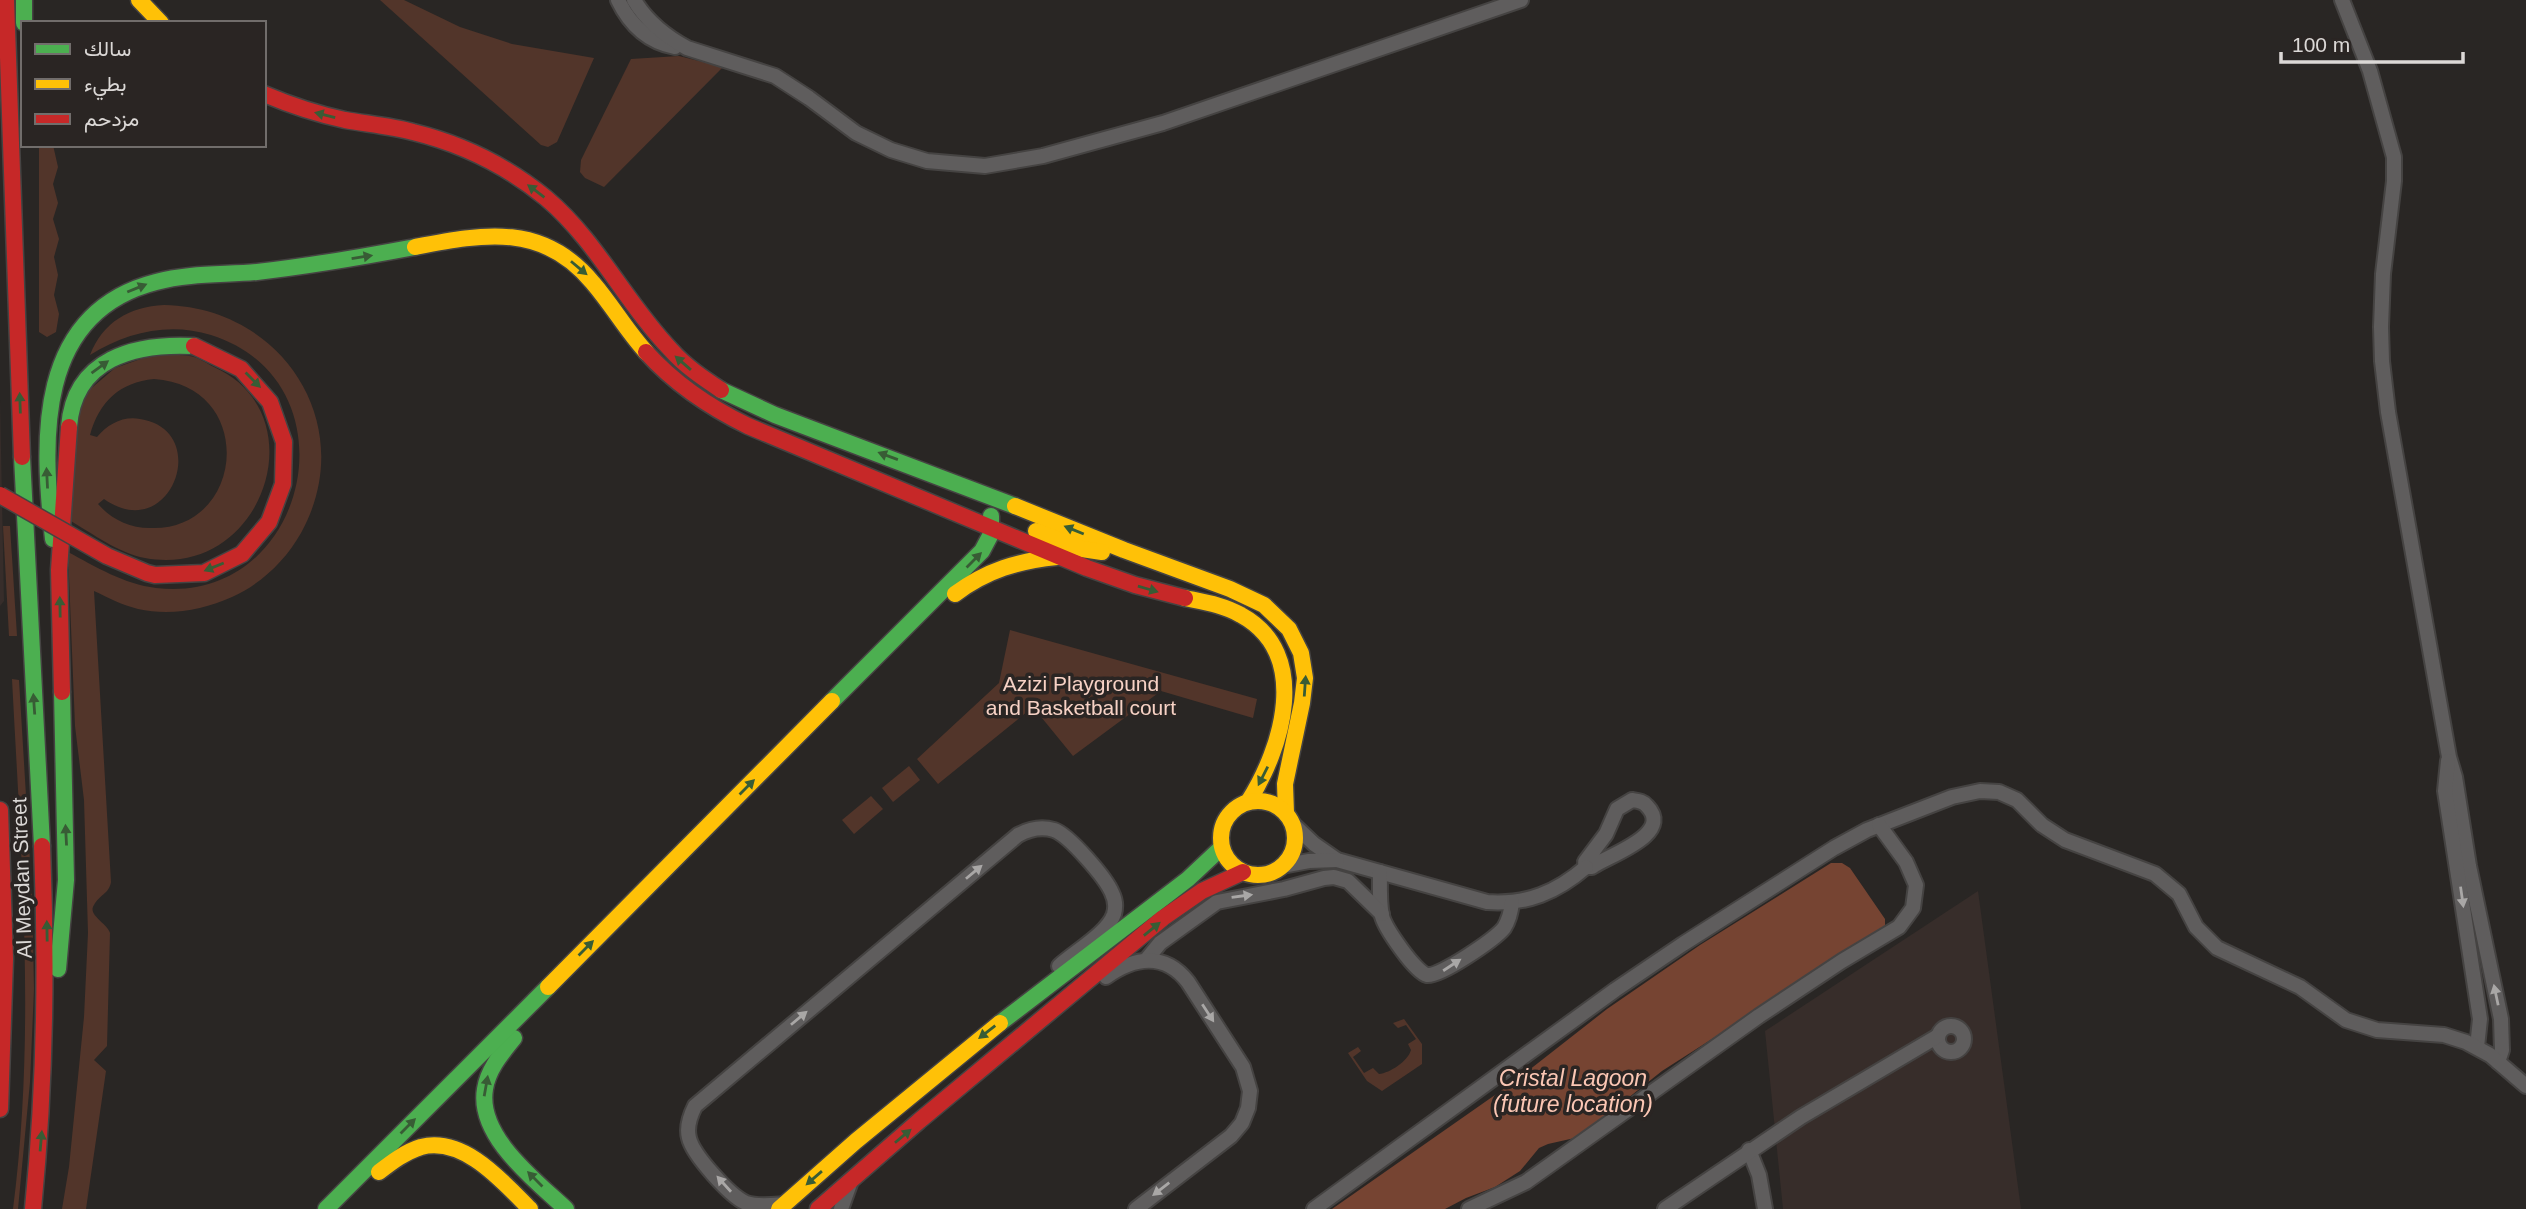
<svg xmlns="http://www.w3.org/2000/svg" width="2526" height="1209" font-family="Arial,Vazirmatn,sans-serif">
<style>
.built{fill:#372d2a}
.green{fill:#52352a;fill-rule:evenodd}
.water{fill:#764432}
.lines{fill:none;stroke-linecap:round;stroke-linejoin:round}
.street-casing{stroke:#454342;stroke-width:18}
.fast-casing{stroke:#454342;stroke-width:19}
.slow-casing{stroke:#454342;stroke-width:19}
.jam-casing{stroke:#454342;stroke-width:19}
.street{stroke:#5f5d5d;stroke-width:14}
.fast{stroke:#4caf50;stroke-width:16}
.slow{stroke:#ffc107;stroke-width:16}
.jam{stroke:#c62828;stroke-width:16}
.jam-bridge-casing{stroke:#454342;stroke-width:19;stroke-linecap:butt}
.jam-bridge{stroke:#c62828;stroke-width:16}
.oneway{fill:#385c35}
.oneway2{fill:#a9a7a6}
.labels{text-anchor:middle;stroke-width:7;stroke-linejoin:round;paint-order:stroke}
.park-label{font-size:21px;fill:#f7d2c5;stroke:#2a2523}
.street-label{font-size:21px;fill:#dbd8d6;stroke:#2a2523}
.water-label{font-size:23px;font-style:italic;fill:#fcc7b4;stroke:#2a2523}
</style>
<rect width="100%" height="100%" fill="#292624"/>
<g class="built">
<path d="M0 399 4 601 0 606Z"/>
<path d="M1978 891 2021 1209H1783L1765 1031Z"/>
</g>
<g class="green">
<path d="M380 0H404L460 27 512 44 594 58 557 142 548 147 541 145Z"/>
<path d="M679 56 723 67 604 187 585 178 580 172 581 160 631 59Z"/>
<path d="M39 145H53L58 167 53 184 58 203 53 219 59 239 54 257 58 275 54 295 59 314 56 332 47 337 39 332Z"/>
<path d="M164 305C283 307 360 426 301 533 285 561 261 584 232 597 203 610 170 616 138 609 122 605 109 598 94 591L111 882C109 894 99 895 94 905 87 915 107 923 110 933L107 1046 94 1060 106 1071 86 1209H62L69 1167 84 1017 88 933 84 800 75 726 68 552C96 567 124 584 156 588 308 606 359 382 211 335 169 322 127 332 90 355 103 322 129 307 164 305Z"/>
<path d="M152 355C164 356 178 354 189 356 198 357 206 363 214 367 319 414 263 580 145 558 118 553 92 533 69 520L81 397 115 368ZM154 379C258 386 245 532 150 528 129 528 111 519 98 504L104 499C171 546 213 430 140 419 123 416 108 424 97 437L90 435C99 402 120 382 154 379Z"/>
<path d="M3 526H10L17 636H9Z"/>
<path d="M1010 630 1257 699 1253 718 1161 691 1073 756 1033 707 938 784 917 759 999 683Z"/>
<path d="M12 679 19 680 32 895 34 989 30 1082 18 1209H13C36 1033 21 856 12 679Z"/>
<path d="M909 766 920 780 893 802 882 788Z"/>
<path d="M871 796 883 809 854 834 842 820Z"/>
<path d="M1404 1019 1422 1044V1064L1382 1091 1367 1081 1348 1053 1358 1047 1361 1051 1353 1057 1364 1073 1373 1068 1379 1074C1390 1073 1408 1061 1411 1050L1408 1044 1416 1039 1406 1025 1398 1028 1393 1023Z"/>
</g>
<path class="water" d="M1831 863H1842L1850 868 1885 919V926L1879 932 1662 1071 1579 1137 1548 1144 1539 1148 1520 1171 1495 1187 1466 1198 1445 1209H1332L1515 1081 1607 1009 1700 945Z"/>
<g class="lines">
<g class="street-casing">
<g id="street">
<path d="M618 0C630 25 648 42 675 47"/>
<path d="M634 0C647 22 665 36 687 48L775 76 809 98 856 133 891 150 927 161 985 166 1043 156 1163 123 1521 0"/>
<path d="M2342 0 2370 71 2394 157V181L2383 274 2381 327 2382 361 2388 412 2449 757 2455 777 2469 866 2501 1019 2502 1050 2498 1062"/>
<path d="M2448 761 2445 791 2480 1019 2477 1047"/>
<path d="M1632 800C1638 801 1643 801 1647 806 1675 835 1606 856 1592 867H1586L1585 862 1606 834 1617 809Z"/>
<path d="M1293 824 1314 844 1337 860 1487 902C1527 905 1557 892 1586 867"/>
<path d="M1282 866 1309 861 1337 860"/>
<path d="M1380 872C1380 886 1379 902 1382 916 1385 928 1415 972 1427 975 1440 977 1495 939 1504 928 1509 920 1511 912 1512 902"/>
<path d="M1147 959 1160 943 1217 902 1284 889 1324 878 1334 877 1348 881 1382 914"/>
<path d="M1106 977C1134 957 1165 952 1188 982L1243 1067 1250 1091 1248 1108 1242 1123 1231 1136 1136 1209"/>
<circle cx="1951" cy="1039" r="13"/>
<path d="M1749 1150 1759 1175 1765 1209"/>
<path d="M784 1204C772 1205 758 1207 746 1203 730 1196 693 1155 689 1138 686 1127 690 1116 695 1106L1018 835C1029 829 1041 826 1054 830 1069 835 1106 878 1112 893 1115 899 1116 907 1114 914 1108 933 1074 952 1059 966"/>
<path d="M841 1209 851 1181"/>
<path d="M1314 1209 1615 990 1683 944 1834 848 1867 830 1952 797 1980 791 1999 792 2017 800 2042 825 2065 840 2155 874 2179 894 2196 927 2217 948 2300 987 2346 1020 2377 1030 2444 1035 2466 1042 2490 1055 2526 1086"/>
<path d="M1469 1209 1526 1182 1759 1016 1842 961 1899 927 1913 908 1916 885 1906 862 1879 825"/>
<path d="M1665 1209 1801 1117 1938 1036"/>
</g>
</g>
<g class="fast-casing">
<g id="fast">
<path d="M24 0V23"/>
<path d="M721 390 775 415 1015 506"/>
<path d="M69 427C74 358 135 343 194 346"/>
<path d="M22 457 42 846"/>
<path d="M53 539C42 440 35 313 156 282 189 273 224 275 257 272 310 266 362 257 415 247"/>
<path d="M832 701 982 551 991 534V516"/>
<path d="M58 969 66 880 62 692"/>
<path d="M1000 1023 1188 879 1221 848"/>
<path d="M514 1038C502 1053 488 1069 485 1089 477 1136 535 1180 566 1209"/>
<path d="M326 1209 548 987"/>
</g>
</g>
<g class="slow-casing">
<g id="slow">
<path d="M139 0 161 23"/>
<path d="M415 247C483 234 543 222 593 283 612 305 626 330 646 352"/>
<path d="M1015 506 1124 550 1230 589 1264 605 1289 629 1301 653 1305 678 1302 703 1285 784 1286 813"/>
<path d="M1036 531 1082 549 1102 552"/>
<path d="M955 594C987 570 1018 561 1057 557"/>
<path d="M1185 598C1204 602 1224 605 1241 615 1312 654 1282 749 1248 802"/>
<circle cx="1258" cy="838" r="37"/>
<path d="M548 987 832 701"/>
<path d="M379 1172C392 1162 405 1152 421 1147 464 1136 503 1182 530 1209"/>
<path d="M779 1209 856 1141 1000 1023"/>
</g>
</g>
<g class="jam-casing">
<g id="jam">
<path d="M6 0 22 457"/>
<path d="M264 94C290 105 317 114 345 120 368 124 391 126 413 132 462 144 507 166 546 198 597 241 625 302 671 350 685 366 703 378 721 390"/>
<path d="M646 352C675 384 709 407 748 426L1087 568 1135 585 1185 598"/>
<path d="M62 692 59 570 69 427"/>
<path d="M0 810 5 959 0 1109"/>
<path d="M33 1209C45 1088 47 968 42 846"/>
<path d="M818 1209 919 1121 1163 918 1202 891 1243 872"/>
</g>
</g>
<use href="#street" class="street"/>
<use href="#fast" class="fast"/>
<use href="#slow" class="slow"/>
<use href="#jam" class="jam"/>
<g class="jam-bridge-casing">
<path id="jam-bridge" d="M0 495 107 556 147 573 155 575 204 573 242 554 269 522 283 484 284 442 270 402 241 369 194 346"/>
</g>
<use href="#jam-bridge" class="jam-bridge"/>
</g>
<defs><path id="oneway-solid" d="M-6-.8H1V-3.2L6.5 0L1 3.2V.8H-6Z" transform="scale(1.75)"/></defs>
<g class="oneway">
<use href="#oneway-solid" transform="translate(325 115) rotate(-166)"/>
<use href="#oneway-solid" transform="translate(536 191) rotate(-143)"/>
<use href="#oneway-solid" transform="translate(362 257) rotate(-9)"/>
<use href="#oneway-solid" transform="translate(579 268) rotate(40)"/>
<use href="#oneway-solid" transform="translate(137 288) rotate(-22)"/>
<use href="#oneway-solid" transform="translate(683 363) rotate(-139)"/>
<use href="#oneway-solid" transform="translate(100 367) rotate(-36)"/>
<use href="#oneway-solid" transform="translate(253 380) rotate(45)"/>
<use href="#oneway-solid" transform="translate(20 403) rotate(-92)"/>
<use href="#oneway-solid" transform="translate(888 456) rotate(-160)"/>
<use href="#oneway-solid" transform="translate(47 478) rotate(-93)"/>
<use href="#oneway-solid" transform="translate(1074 530) rotate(-158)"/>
<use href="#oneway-solid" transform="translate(974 560) rotate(-45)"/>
<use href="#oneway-solid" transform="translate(214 567) rotate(158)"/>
<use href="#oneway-solid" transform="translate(1148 589) rotate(16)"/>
<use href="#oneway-solid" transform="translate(60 607) rotate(-91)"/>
<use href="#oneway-solid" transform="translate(1305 686) rotate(-86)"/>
<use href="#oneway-solid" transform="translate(34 704) rotate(-94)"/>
<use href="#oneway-solid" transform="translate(1263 776) rotate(117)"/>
<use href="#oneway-solid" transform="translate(747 787) rotate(-45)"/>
<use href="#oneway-solid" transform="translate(66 835) rotate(-93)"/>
<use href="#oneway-solid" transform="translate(1152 929) rotate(-39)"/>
<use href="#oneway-solid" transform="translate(47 931) rotate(-91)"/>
<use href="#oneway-solid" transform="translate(586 948) rotate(-45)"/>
<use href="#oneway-solid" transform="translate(987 1032) rotate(142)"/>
<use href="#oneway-solid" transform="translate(486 1086) rotate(-80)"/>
<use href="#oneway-solid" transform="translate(408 1126) rotate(-45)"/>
<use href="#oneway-solid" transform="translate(903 1136) rotate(-40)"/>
<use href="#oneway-solid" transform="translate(41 1141) rotate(-85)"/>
<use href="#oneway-solid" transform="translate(814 1178) rotate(139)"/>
<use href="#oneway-solid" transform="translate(535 1179) rotate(-135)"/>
</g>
<g class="oneway2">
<use href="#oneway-solid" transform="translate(974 872) rotate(-40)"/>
<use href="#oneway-solid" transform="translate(1242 896) rotate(-8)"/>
<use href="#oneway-solid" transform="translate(2462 897) rotate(82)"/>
<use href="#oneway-solid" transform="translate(1452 965) rotate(-33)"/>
<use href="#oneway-solid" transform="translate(2496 995) rotate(-102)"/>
<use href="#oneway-solid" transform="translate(1208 1013) rotate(57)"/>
<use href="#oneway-solid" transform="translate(799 1018) rotate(-40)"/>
<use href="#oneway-solid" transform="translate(724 1184) rotate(-132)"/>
<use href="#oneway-solid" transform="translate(1161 1189) rotate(142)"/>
</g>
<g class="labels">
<g class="park-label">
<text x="1081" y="691">Azizi Playground<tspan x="1081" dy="24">and Basketball court</tspan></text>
</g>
<g class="street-label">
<text transform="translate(22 878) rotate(-92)" y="7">Al Meydan Street</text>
</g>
<g class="water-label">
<text x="1573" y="1086">Cristal Lagoon<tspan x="1573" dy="26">(future location)</tspan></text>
</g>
</g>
<rect x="21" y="21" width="245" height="126" fill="#2a2523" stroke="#716d6b" stroke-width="2"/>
<rect x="35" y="44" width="35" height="10" fill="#4caf50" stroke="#716d6b" stroke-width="2"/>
<text x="84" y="56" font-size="21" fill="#dbd8d6">سالك</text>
<rect x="35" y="79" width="35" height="10" fill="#ffc107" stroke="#716d6b" stroke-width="2"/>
<text x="84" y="91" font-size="21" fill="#dbd8d6">بطيء</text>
<rect x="35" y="114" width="35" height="10" fill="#c62828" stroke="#716d6b" stroke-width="2"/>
<text x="84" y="126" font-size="21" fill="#dbd8d6">مزدحم</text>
<path d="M2281 52v10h182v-10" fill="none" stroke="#dbd8d6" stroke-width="3.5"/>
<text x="2292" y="52" font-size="21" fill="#dbd8d6" stroke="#2a2523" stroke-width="5" paint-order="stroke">100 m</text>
</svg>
